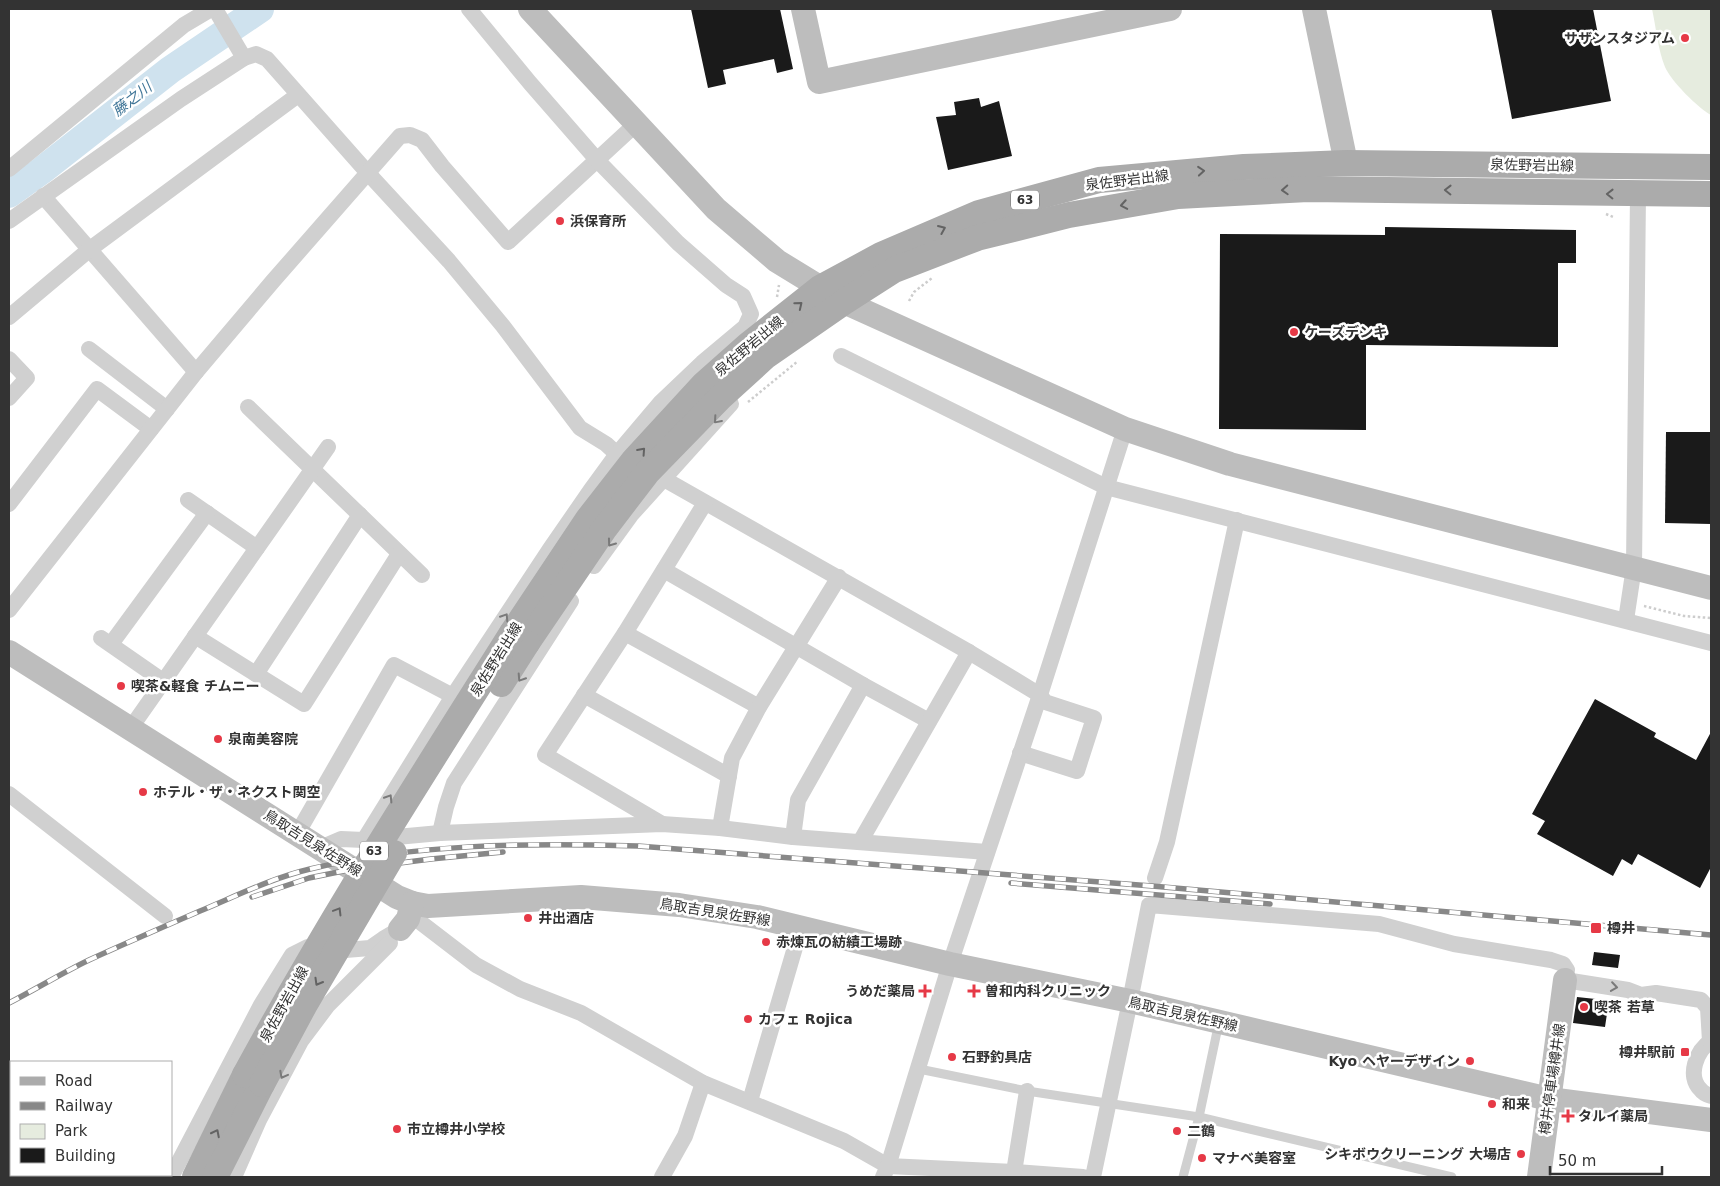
<svg xmlns="http://www.w3.org/2000/svg" width="1720" height="1186" font-family="'DejaVu Sans','Noto Sans JP',sans-serif">
<style>
.green{fill:#e6ecdf}
.lines{fill:none;stroke-linecap:round;stroke-linejoin:round}
.river{stroke:#cfe2ee;stroke-width:28}
.building{fill:#1a1a1a}
.path{stroke:#cdcdcd;stroke-width:2.5;stroke-dasharray:2.5 2.5;stroke-linecap:butt}
.lane{stroke:#d0d0d0;stroke-width:9}
.street{stroke:#d0d0d0;stroke-width:16}
.secondary{stroke:#bdbdbd;stroke-width:24}
.primary{stroke:#ababab;stroke-width:26}
.rail-casing{stroke:#888;stroke-width:5.5}
.rail{stroke:#fff;stroke-width:4;stroke-dasharray:11;stroke-linecap:butt}
.primary-bridge{stroke:#ababab;stroke-width:26}
.oneway{stroke:#636363}
.oneway2{stroke:#7a7a7a}
.poi-dot{fill:#e63946;stroke:#fff;stroke-width:2}
.labels{text-anchor:middle;stroke-width:5;stroke-linejoin:round;paint-order:stroke}
.shield{fill:#fff;stroke:#707070;stroke-width:1}
.shield-label{font-size:12px;font-weight:bold;fill:#333}
.poi-label{font-size:14px;font-weight:bold;fill:#333;stroke:#fff;text-anchor:start}
.street-label{font-size:14px;fill:#333;stroke:#fff}
.water-label{font-size:15px;font-style:italic;fill:#3f7597;stroke:#fff}
</style>
<rect width="100%" height="100%" fill="#fff"/>
<path class="green" d="M1652 9H1711V115C1698 108 1671 81 1665 67 1658 50 1656 27 1652 9Z"/>
<g class="lines">
<path class="river" d="M9 194 41 171 170 70 260 9"/>
</g>
<g class="building">
<path d="M691 9H780L793 69 777 73 774 59 723 70 726 84 708 88Z"/>
<path d="M1491 9H1593L1611 101 1512 119Z"/>
<path d="M979 98 981 107 999 101 1012 156 948 170 936 117 956 115 954 102Z"/>
<path d="M1385 227 1576 230V263H1558V347L1366 345V430L1219 429 1220 234 1385 235Z"/>
<path d="M1666 432H1711V524L1665 523Z"/>
<path d="M1595 699 1656 733 1654 737 1696 760 1711 732V867L1700 888 1638 854 1632 865 1622 859 1613 876 1537 834 1545 821 1532 814Z"/>
<path d="M1594 952 1620 955 1618 968 1592 965Z"/>
<path d="M1577 997 1605 1000 1604 1006 1608 1007 1605 1027 1573 1023Z"/>
</g>
<g class="lines">
<g class="path">
<path d="M1606 214 1613 217"/>
<path d="M777 297 779 285"/>
<path d="M909 301 914 292 932 278"/>
<path d="M748 402 798 361"/>
<path d="M1644 606 1684 616 1711 618"/>
</g>
<g class="lane">
<path d="M919 1069 1027 1091 1199 1117 1452 1177"/>
<path d="M1183 1177 1199 1117 1219 1022"/>
</g>
<g class="street">
<path d="M215 9 244 58"/>
<path d="M9 169 184 25 211 9"/>
<path d="M43 196 196 372"/>
<path d="M9 221 181 99 244 58 256 54 267 59 367 172 449 261 503 326 580 428 606 444 617 454"/>
<path d="M9 317 90 249 298 95"/>
<path d="M89 349 167 409"/>
<path d="M841 356 1106 487 1711 643"/>
<path d="M9 359 27 378 9 398"/>
<path d="M248 407 422 575"/>
<path d="M664 479 969 652 1040 695 1045 702 1094 718 1077 771 1020 753"/>
<path d="M188 500 257 548"/>
<path d="M9 504 97 389 151 429"/>
<path d="M594 566 631 515 731 404"/>
<path d="M664 570 863 685 798 800 793 837"/>
<path d="M9 610 196 372 273 281 400 136 410 135 422 140 442 166 508 242 637 123"/>
<path d="M1626 620 1634 567 1638 194"/>
<path d="M625 633 759 707"/>
<path d="M195 636 304 704 399 554"/>
<path d="M101 638 163 681"/>
<path d="M111 644 207 513"/>
<path d="M256 674 360 515"/>
<path d="M863 685 929 721"/>
<path d="M584 695 729 776"/>
<path d="M130 729 328 447"/>
<path d="M9 794 165 916"/>
<path d="M662 824 545 755 625 633 705 503"/>
<path d="M720 828 732 758 759 707 839 577"/>
<path d="M440 833 446 807 454 783 571 601"/>
<path d="M297 834 394 665 453 696"/>
<path d="M364 840 453 696 550 549 590 491 617 454 661 402 702 363 745 327 751 314 743 296 726 285 678 243 598 161 530 83 469 9"/>
<path d="M860 842 969 652"/>
<path d="M320 848 341 839 364 840 440 833 662 824 720 828 793 837 987 852"/>
<path d="M1155 878 1167 842 1237 520"/>
<path d="M412 903 420 922 476 965 520 989 581 1013 703 1083 844 1141 888 1166 1014 1172 1083 1177"/>
<path d="M1711 1041C1697 1050 1686 1076 1701 1090 1703 1093 1708 1095 1711 1096"/>
<path d="M9 1083 11 1094"/>
<path d="M750 1101 801 927"/>
<path d="M1014 1172 1027 1091"/>
<path d="M22 1175 23 1177"/>
<path d="M171 1177 261 1005 292 955 308 947 333 951 370 948 383 939 400 929"/>
<path d="M234 1177 259 1120 301 1041 328 1005 390 943"/>
<path d="M662 1177 685 1136 703 1083"/>
<path d="M883 1177 888 1166 950 964 1040 695 1125 429"/>
<path d="M1093 1177 1130 1001 1149 905 1379 924 1454 944 1551 960 1563 964 1567 970 1565 980 1628 990 1641 995 1656 993 1701 1000 1708 1008 1710 1041"/>
</g>
<g class="secondary">
<path d="M530 9 716 209 777 261 844 302 1125 429 1230 464 1711 588"/>
<path d="M803 9 819 82 1170 9"/>
<path d="M1314 9 1346 163"/>
<path d="M9 652 397 897 412 903 428 906 581 897 679 905 757 917 950 964 1130 1001 1549 1099 1711 1120"/>
<path d="M400 929 408 919 412 903"/>
<path d="M1539 1177 1565 980"/>
</g>
<g class="primary">
<path d="M512 633 588 519 634 460 703 385 748 345 820 288 881 255 979 213 1099 180 1244 167 1346 163 1711 167"/>
<path d="M527 643 605 528 647 473 720 398 766 356 844 302 894 270 977 238 1069 215 1178 196 1308 189 1711 194"/>
<path d="M195 1177 245 1075"/>
<path d="M215 1177 262 1084"/>
</g>
<g class="rail-casing">
<g id="rail">
<path d="M1011 883 1270 904"/>
<path d="M252 897 309 878 353 869 431 859 503 852"/>
<path d="M9 1003C36 989 62 973 89 960 126 943 163 927 200 911 236 896 272 878 310 869 417 843 529 843 638 846L1152 886 1711 935"/>
</g>
</g>
<use href="#rail" class="rail"/>
<g class="primary-bridge">
<path d="M501 684 527 643"/>
<path d="M245 1075C327 923 420 779 512 633"/>
<path d="M262 1084 304 1006 394 853"/>
</g>
</g>
<defs><path id="oneway-chevron" d="M-2-3.5L2.5 0L-2 3.5" fill="none" stroke-width="1.6" stroke-linecap="round" stroke-linejoin="round" transform="scale(1.25)"/></defs>
<g class="oneway">
<use href="#oneway-chevron" transform="translate(1201 171) rotate(-5)"/>
<use href="#oneway-chevron" transform="translate(1285 190) rotate(177)"/>
<use href="#oneway-chevron" transform="translate(1448 190) rotate(-179)"/>
<use href="#oneway-chevron" transform="translate(1610 194) rotate(-179)"/>
<use href="#oneway-chevron" transform="translate(1124 205) rotate(170)"/>
<use href="#oneway-chevron" transform="translate(942 229) rotate(-23)"/>
<use href="#oneway-chevron" transform="translate(799 305) rotate(-39)"/>
<use href="#oneway-chevron" transform="translate(642 451) rotate(-48)"/>
<use href="#oneway-chevron" transform="translate(338 911) rotate(-59)"/>
<use href="#oneway-chevron" transform="translate(318 982) rotate(120)"/>
<use href="#oneway-chevron" transform="translate(216 1133) rotate(-63)"/>
</g>
<g class="oneway2">
<use href="#oneway-chevron" transform="translate(717 420) rotate(131)"/>
<use href="#oneway-chevron" transform="translate(611 543) rotate(126)"/>
<use href="#oneway-chevron" transform="translate(505 617) rotate(-57)"/>
<use href="#oneway-chevron" transform="translate(521 678) rotate(123)"/>
<use href="#oneway-chevron" transform="translate(389 798) rotate(-58)"/>
<use href="#oneway-chevron" transform="translate(1614 987) rotate(8)"/>
<use href="#oneway-chevron" transform="translate(283 1075) rotate(118)"/>
</g>
<g class="poi-dot">
<circle cx="1685" cy="38" r="5"/>
<circle cx="560" cy="221" r="5"/>
<circle cx="1294" cy="332" r="5"/>
<circle cx="121" cy="686" r="5"/>
<circle cx="218" cy="739" r="5"/>
<circle cx="143" cy="792" r="5"/>
<circle cx="528" cy="918" r="5"/>
<rect x="1590" y="922" width="12" height="12" rx="2.5"/>
<circle cx="766" cy="942" r="5"/>
<path d="M922.5 983.5h5v5h5v5h-5v5h-5v-5h-5v-5h5z"/>
<path d="M971.5 983.5h5v5h5v5h-5v5h-5v-5h-5v-5h5z"/>
<circle cx="1584" cy="1007" r="5"/>
<circle cx="748" cy="1019" r="5"/>
<rect x="1680" y="1047" width="10" height="10" rx="2.5"/>
<circle cx="952" cy="1057" r="5"/>
<circle cx="1470" cy="1061" r="5"/>
<circle cx="1492" cy="1104" r="5"/>
<path d="M1565.5 1108.5h5v5h5v5h-5v5h-5v-5h-5v-5h5z"/>
<circle cx="397" cy="1129" r="5"/>
<circle cx="1177" cy="1131" r="5"/>
<circle cx="1521" cy="1154" r="5"/>
<circle cx="1202" cy="1158" r="5"/>
</g>
<g class="labels">
<g class="shield">
<rect x="1011" y="190.5" width="28" height="19" rx="4"/>
<rect x="360" y="841.5" width="28" height="19" rx="4"/>
</g>
<g class="shield-label">
<text x="1025" y="204">63</text>
<text x="374" y="855">63</text>
</g>
<g class="poi-label">
<text x="1675" y="43" text-anchor="end">サザンスタジアム</text>
<text x="570" y="226">浜保育所</text>
<text x="1304" y="337">ケーズデンキ</text>
<text x="131" y="691">喫茶&amp;軽食 チムニー</text>
<text x="228" y="744">泉南美容院</text>
<text x="153" y="797">ホテル・ザ・ネクスト関空</text>
<text x="538" y="923">井出酒店</text>
<text x="1607" y="933">樽井</text>
<text x="776" y="947">赤煉瓦の紡績工場跡</text>
<text x="915" y="996" text-anchor="end">うめだ薬局</text>
<text x="985" y="996">曽和内科クリニック</text>
<text x="1594" y="1012">喫茶 若草</text>
<text x="758" y="1024">カフェ Rojica</text>
<text x="1675" y="1057" text-anchor="end">樽井駅前</text>
<text x="962" y="1062">石野釣具店</text>
<text x="1460" y="1066" text-anchor="end">Kyo ヘヤーデザイン</text>
<text x="1502" y="1109">和来</text>
<text x="1578" y="1121">タルイ薬局</text>
<text x="407" y="1134">市立樽井小学校</text>
<text x="1187" y="1136">二鶴</text>
<text x="1511" y="1159" text-anchor="end">シキボウクリーニング 大場店</text>
<text x="1212" y="1163">マナベ美容室</text>
</g>
<g class="street-label">
<text transform="translate(1532 165) rotate(1)" y="5">泉佐野岩出線</text>
<text transform="translate(1127 180) rotate(-7)" y="5">泉佐野岩出線</text>
<text transform="translate(749 346) rotate(-40)" y="5">泉佐野岩出線</text>
<text transform="translate(496 659) rotate(-58)" y="5">泉佐野岩出線</text>
<text transform="translate(313 843) rotate(32)" y="5">鳥取吉見泉佐野線</text>
<text transform="translate(715 912) rotate(9)" y="5">鳥取吉見泉佐野線</text>
<text transform="translate(284 1004) rotate(-61)" y="5">泉佐野岩出線</text>
<text transform="translate(1183 1014) rotate(13)" y="5">鳥取吉見泉佐野線</text>
<text transform="translate(1552 1079) rotate(-82)" y="5">樽井停車場樽井線</text>
</g>
<g class="water-label">
<text transform="translate(132 99) rotate(-38)" y="5">藤之川</text>
</g>
</g>
<rect width="1720" height="1186" fill="none" stroke="#333333" stroke-width="20"/>
<rect x="10" y="1061" width="162" height="115" fill="#ffffff" stroke="#adadad"/>
<rect x="20" y="1077" width="25" height="8" fill="#ababab" stroke="#adadad"/>
<text x="55" y="1086" font-size="15" fill="#333333">Road</text>
<rect x="20" y="1102" width="25" height="8" fill="#888888" stroke="#adadad"/>
<text x="55" y="1111" font-size="15" fill="#333333">Railway</text>
<rect x="20" y="1124" width="25" height="15" fill="#e6ecdf" stroke="#adadad"/>
<text x="55" y="1136" font-size="15" fill="#333333">Park</text>
<rect x="20" y="1148" width="25" height="15" fill="#1a1a1a" stroke="#adadad"/>
<text x="55" y="1161" font-size="15" fill="#333333">Building</text>
<path d="M1550 1166v8h112v-8" fill="none" stroke="#333333" stroke-width="2.5"/>
<text x="1558" y="1166" font-size="15" fill="#333333" stroke="#ffffff" stroke-width="4" paint-order="stroke">50 m</text>
</svg>
